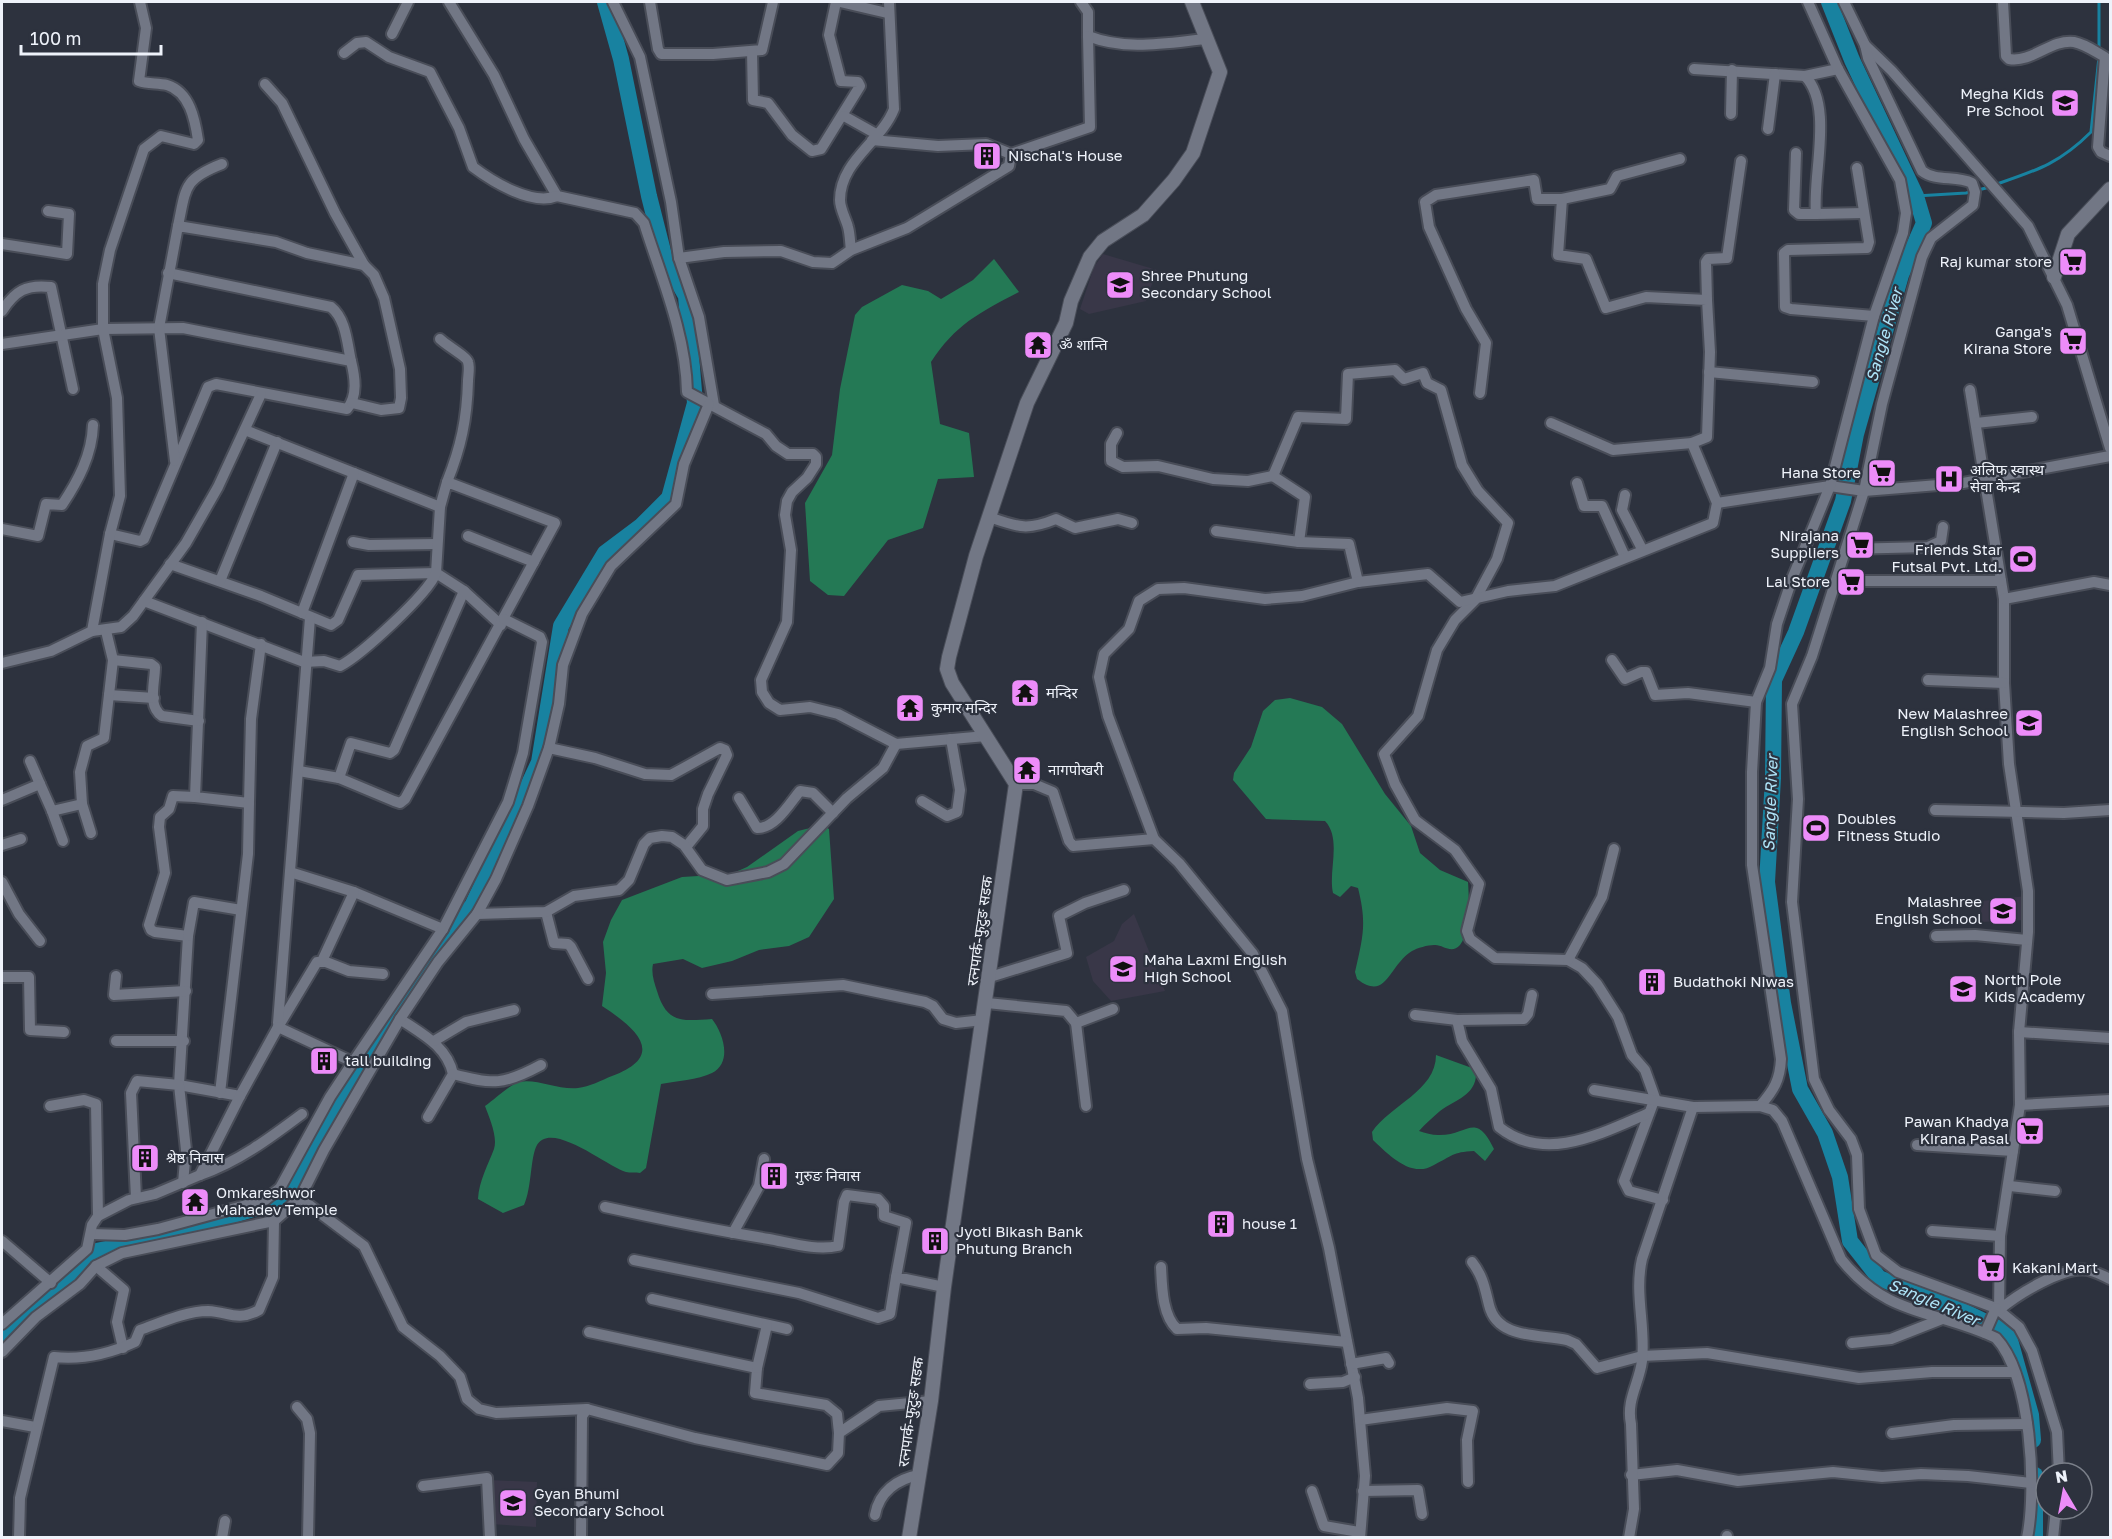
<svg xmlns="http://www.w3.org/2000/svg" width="2112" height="1539" font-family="'Golos Text','Noto Sans Devanagari',sans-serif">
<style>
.education{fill:#393748}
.forest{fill:#247955}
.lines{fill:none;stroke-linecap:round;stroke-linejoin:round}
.stream{stroke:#1882a0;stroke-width:3}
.river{stroke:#1882a0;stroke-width:16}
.minor-casing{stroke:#494d58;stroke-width:14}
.tertiary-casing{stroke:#494d58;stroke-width:16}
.minor{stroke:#727785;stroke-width:10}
.tertiary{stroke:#727785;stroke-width:14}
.labels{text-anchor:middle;stroke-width:4.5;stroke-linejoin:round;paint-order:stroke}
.poi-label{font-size:15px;fill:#eef2fa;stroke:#2d323e;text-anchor:start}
.street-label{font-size:15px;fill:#eef2fa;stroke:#2d323e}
.water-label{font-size:16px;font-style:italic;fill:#aee4f8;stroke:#2d323e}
</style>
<rect width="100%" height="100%" fill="#2d323e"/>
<g class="education">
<path d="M1103 254 1157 270 1146 301 1089 314 1080 309 1094 267Z"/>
<path d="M2026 896 2025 920 1980 922 1982 901Z"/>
<path d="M1134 914 1165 991 1111 1001 1093 981 1086 957 1114 941 1122 924Z"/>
<path d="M489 1480 537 1482 536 1527 490 1524Z"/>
</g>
<g class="forest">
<path d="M994 259 1019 292C979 313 956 324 931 362L940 424 969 433 974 477 938 479 923 528 888 540 844 596 828 595 810 581 805 503 832 455 840 389 855 315 862 307 902 285 928 291 941 299 973 280Z"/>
<path d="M1290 698 1322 707 1342 724 1385 794 1411 826 1420 853 1440 870 1468 882C1469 898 1471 932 1460 945 1451 955 1443 944 1434 945 1428 945 1417 948 1412 951 1388 966 1387 1002 1357 979L1355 972C1363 936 1367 924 1358 888L1351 886 1340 897 1333 893C1328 871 1342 839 1325 821L1266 819 1233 780 1234 773 1251 747 1263 711 1275 700Z"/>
<path d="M822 825 829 829 834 899 809 937 789 946 759 950 732 961 702 968 683 959 653 964C651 973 654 982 657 991 667 1024 682 1021 712 1019 723 1033 733 1062 712 1073 698 1080 676 1081 661 1084L646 1168 640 1173C636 1172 630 1173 626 1172 609 1168 552 1120 537 1145 530 1158 532 1187 524 1205L503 1213 478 1199C479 1181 488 1165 494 1149 498 1137 489 1117 485 1106 495 1099 508 1086 519 1082 536 1078 557 1090 578 1088 589 1087 602 1080 612 1076 669 1055 634 1027 602 1006L606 973 603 942 611 920 622 900 682 877 731 874 747 867 798 831Z"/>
<path d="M1436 1055 1472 1068 1476 1074C1476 1095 1455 1100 1440 1111 1433 1117 1425 1124 1419 1131 1425 1133 1432 1135 1438 1135 1468 1136 1475 1110 1494 1149L1485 1161 1474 1151C1452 1152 1452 1156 1434 1165 1411 1179 1388 1154 1373 1140L1372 1132C1390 1105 1436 1091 1436 1055Z"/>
</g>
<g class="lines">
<g class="stream">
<path d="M2099 51V2"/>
<path d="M1997 184C2038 170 2060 163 2091 132L2099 57"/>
<path d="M1916 196 1966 193 1990 187"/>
</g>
<g class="river">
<path d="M1829 2 1852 60 1916 196 1924 223 1901 275 1856 434 1843 501 1796 632 1774 680 1773 778 1767 882 1783 1003 1800 1089 1825 1133 1840 1177 1850 1241 1879 1278 1965 1312 2008 1333 2031 1415 2033 1440"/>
<path d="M2 1335 96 1251 155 1239 283 1200 318 1146 332 1113 362 1062 458 920 472 906 539 762 561 626 605 553 641 526 669 498 695 403 686 296 665 259 649 196 621 59 605 2"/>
<path d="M2035 1475V1538"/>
</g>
<g class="minor-casing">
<g id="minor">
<path d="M449 2 494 75 524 139 557 196 635 213 644 223C661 277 686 334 687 392L766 434 776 446 788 454H813L816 457V464L807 478 792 492 787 501 785 515 791 550 787 622 761 680 762 692 769 703 780 710 810 707 838 714 896 744 986 736"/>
<path d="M613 2 640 57 671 202 679 258 699 317 714 405"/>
<path d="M650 2 658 49 661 54H713L762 50 773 2"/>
<path d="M840 2 887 13"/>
<path d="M1081 2 1088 12V36C1126 51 1166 43 1206 39"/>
<path d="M1844 2 1865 45 1892 71 2028 226 2067 305 2110 448"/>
<path d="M2003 2 2006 56 2009 59C2032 63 2051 39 2074 42 2085 44 2096 52 2105 57L2098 147 2101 152 2110 156"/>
<path d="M392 34 408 2"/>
<path d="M1865 45 1868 58 1922 171C1936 182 1956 175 1972 183L1975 192 1973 205 1931 238 1922 257 1882 404 1864 491 1812 656 1792 704 1798 799 1792 902 1814 1079 1829 1110 1851 1139 1857 1155 1859 1209 1876 1255 1898 1272 1996 1308 2019 1327 2032 1351 2057 1432 2059 1473"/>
<path d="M752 51 753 100 768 103 792 135 812 151 821 149 860 86 858 82 841 81 829 35 836 2"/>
<path d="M344 53 357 43 366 42 389 57 430 72 459 128 473 167C493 182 532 206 557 196"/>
<path d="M1694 69 1805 76 1838 69"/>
<path d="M1805 76C1834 106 1812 175 1816 214L1864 213"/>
<path d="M265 84 282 103 335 213 364 265"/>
<path d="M1731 114 1732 70"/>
<path d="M844 116 878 135"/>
<path d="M1768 129 1775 74"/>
<path d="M872 140 938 146 986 144 1011 154"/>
<path d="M1796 153 1794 210 1799 214H1816"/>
<path d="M1857 168 1869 242 1867 248 1788 250 1784 253 1785 307 1791 309 1874 316"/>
<path d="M1562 199 1610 189 1617 176 1680 159"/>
<path d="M178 226C186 188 183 179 222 164"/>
<path d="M2 244 67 254 69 214 48 211"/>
<path d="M851 250C850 243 850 234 848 227 846 219 840 209 840 200 840 161 881 142 894 109L889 2"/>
<path d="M679 258 724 252 781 251 813 262 832 263 851 250 907 228 1009 166 1011 154 1090 127 1088 36"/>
<path d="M168 273 331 307C346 319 347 343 351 361"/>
<path d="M1707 300 1706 262 1708 259 1727 258 1741 161"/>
<path d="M2 311C15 291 26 284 51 287L73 389"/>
<path d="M440 339C446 345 467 357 468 362 470 368 468 376 468 381 467 419 461 447 447 482"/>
<path d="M2 344 103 329 183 328 351 361C355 377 358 396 347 409L216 384 208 387 144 539 140 541 110 534"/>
<path d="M1709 372 1813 382"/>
<path d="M1970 390 2004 599V683L2009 764 2028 891V932L2019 1032 2020 1105 2000 1236 1999 1310C2017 1295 2064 1265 2088 1270 2096 1272 2104 1276 2110 1279"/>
<path d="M1551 423 1613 450 1692 443"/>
<path d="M1976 423 2032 417"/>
<path d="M245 430 440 507"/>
<path d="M1117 433 1111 444V461L1123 467 1158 466 1213 479 1248 481 1273 476"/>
<path d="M175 461 159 328 178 226 276 242 307 253 364 265 374 275 384 298 400 369 401 398 399 408 381 410 352 403"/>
<path d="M1577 483 1584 506H1602L1625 557"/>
<path d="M1625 495 1622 510 1642 549"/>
<path d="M1717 503 1830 486 1864 491 1963 483 2110 456"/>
<path d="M989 517C1018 527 1027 531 1056 519L1075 528 1118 519 1132 523"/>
<path d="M2 529 38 536 46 504 62 505C78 481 92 455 93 425"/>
<path d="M1216 531 1299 542 1305 497 1273 476 1298 417 1346 419 1348 374 1395 370 1404 379 1423 373 1427 383 1441 390 1462 465 1478 491 1508 523 1497 559 1475 600 1455 620 1437 650 1418 716 1384 754 1395 784 1415 820 1455 850 1479 884 1467 931 1470 939 1495 958 1568 960 1582 968 1597 984 1618 1017 1632 1055 1645 1070 1655 1098 1624 1181 1629 1191 1663 1200"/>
<path d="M468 536 534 562"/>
<path d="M353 542 369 545 437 544"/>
<path d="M1299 542 1349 544 1358 582"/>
<path d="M1846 549 1928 547 1941 541 1943 527"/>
<path d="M170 564 261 596 331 625 338 620 358 575 436 573 464 591 394 750 390 753 351 743 339 778"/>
<path d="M220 581 277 442"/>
<path d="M1837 581H2001"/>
<path d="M464 591 501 625"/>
<path d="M2004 599 2094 582 2110 585"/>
<path d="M144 601 304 662 324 661 340 666C361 655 428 594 436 573L440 507 447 482 555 523 405 799 400 803 394 801 339 778 299 771"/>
<path d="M302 613 354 473"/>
<path d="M202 622 195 797 249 803 251 719 261 644"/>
<path d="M92 631 121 627 133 616 186 543 218 487 261 394"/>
<path d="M113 660 151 664 155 667C155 683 147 706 162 716L199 721"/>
<path d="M1612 660 1625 679 1641 672H1646L1655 695 1688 693 1756 702 1770 668 1777 624 1792 579 1830 486 1874 316 1903 233 1906 213 1900 180 1838 69 1808 2"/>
<path d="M2 663 51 651 92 631 110 534 120 496 117 398 103 329V284L110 250 144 149 161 136 194 144 198 140C195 120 190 92 167 85 157 83 147 84 139 81L146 28 140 2"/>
<path d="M1928 680 2004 683"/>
<path d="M109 695 154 698"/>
<path d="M1756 702 1752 772V865L1781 1059C1780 1080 1774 1090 1760 1106"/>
<path d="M549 748 595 758 645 774 671 775 720 748 725 750 727 755 708 794 703 809V826L686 847"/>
<path d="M30 761 40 784"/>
<path d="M1016 784H1034L1053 792 1069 841 1073 846 1154 839 1179 863 1253 954 1282 1011 1307 1159 1329 1248 1358 1398 1365 1476 1360 1538"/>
<path d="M195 797 173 796 169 809 160 817 159 827 165 873 149 925 151 930 155 932 188 936 179 1085 240 1096 278 1027 317 962H326L349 971 383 974"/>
<path d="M739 798 757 828C775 829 790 803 800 791L813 793 833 813"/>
<path d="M2 800 40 784 52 811 82 804 80 772 87 746 104 738 113 660 106 631"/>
<path d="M922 801 947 816 957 812 960 790 951 739"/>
<path d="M82 804 91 833"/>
<path d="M1935 810 2064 813 2110 810"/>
<path d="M52 811 63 841"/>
<path d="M1154 839 1108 716 1099 677 1104 654 1129 629 1139 601 1158 589 1184 588 1265 599 1302 596 1358 582 1428 574 1460 602 1508 591 1555 586 1713 523 1717 503 1692 443 1707 437 1710 352 1707 300 1646 297 1606 308 1586 259 1558 255 1562 199H1537L1534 180 1436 195 1425 202 1429 227 1466 309 1486 343 1480 393"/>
<path d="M2 845 21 839"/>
<path d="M290 872 354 892 443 929"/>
<path d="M2 882 19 914 40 941"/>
<path d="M546 912 554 943 568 944 571 947 588 979"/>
<path d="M477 914 546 912 574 896 619 890 629 880 644 844 650 838 662 836 672 837 684 845 702 870 727 880 768 872 784 864 847 798 883 768 896 744"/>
<path d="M188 936 194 902 241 910"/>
<path d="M1936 936 1975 935 2027 940"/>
<path d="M1568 960 1602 897 1614 849"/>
<path d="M322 961 354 892"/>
<path d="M116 976 114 995 186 991"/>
<path d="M2 977H29L30 1030 64 1032"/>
<path d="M990 977 1067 953 1059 916 1085 903 1124 890"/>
<path d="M712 994 843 985 925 1002 933 1006 943 1019 956 1023 983 1020"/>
<path d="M987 1003 1066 1011 1076 1023 1113 1009"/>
<path d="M1415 1015 1457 1020 1524 1019 1528 1014 1532 995"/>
<path d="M400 1019C422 1034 447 1046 453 1074L428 1117"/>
<path d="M1457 1020 1462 1041 1491 1089 1499 1127C1545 1164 1602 1133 1649 1113"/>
<path d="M278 1023 310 618"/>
<path d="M1076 1023 1086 1106"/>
<path d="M278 1027 353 1062 443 929 508 802 523 753 542 642 540 637 504 619"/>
<path d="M2019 1032 2110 1038"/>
<path d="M116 1041H184"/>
<path d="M434 1041 466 1022 514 1010"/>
<path d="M453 1074C493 1085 504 1085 541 1065"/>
<path d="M1594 1090 1693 1107 1760 1106 1773 1110 1782 1121 1841 1259C1888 1318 1935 1309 1996 1338 2031 1375 2037 1489 2027 1538"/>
<path d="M220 1093 248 854 249 803"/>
<path d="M2020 1105 2110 1100"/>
<path d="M50 1106 84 1100 96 1104 98 1216"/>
<path d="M1917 1145 2013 1151"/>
<path d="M200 1175C238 1162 270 1138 302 1114"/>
<path d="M2010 1186 2055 1191"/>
<path d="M136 1198 131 1093 137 1081 179 1085 186 1150 183 1183"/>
<path d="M300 1198 364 1246 403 1327 440 1356 460 1377 467 1399 479 1409 496 1413 587 1409"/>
<path d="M605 1207C660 1219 714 1230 769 1239 791 1243 817 1251 838 1246L844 1202 847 1195 878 1199 884 1206V1216L906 1223 896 1277 944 1287"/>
<path d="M1932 1231 2000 1236"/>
<path d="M733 1233 759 1186 764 1159"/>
<path d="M91 1234 125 1235 158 1229 265 1200 280 1188 330 1097 353 1062"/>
<path d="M2 1241 51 1283"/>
<path d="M634 1260 799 1293 878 1318 890 1314 896 1277"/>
<path d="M1472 1262C1483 1276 1485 1289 1489 1305 1497 1339 1538 1334 1567 1340L1576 1344 1597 1368 1642 1356 1707 1353 1859 1378 1932 1372H2014"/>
<path d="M96 1266 124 1290 117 1322 123 1348"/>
<path d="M1161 1267C1162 1286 1162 1315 1177 1329L1206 1328 1347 1342"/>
<path d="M652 1299 787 1329"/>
<path d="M2 1324 87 1249 92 1225 98 1216 129 1200 155 1194 200 1175 240 1096"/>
<path d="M589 1332 757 1368 755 1393 826 1405 837 1414 839 1433"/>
<path d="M1985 1333 1996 1308"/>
<path d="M1852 1343 1891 1339 1942 1319"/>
<path d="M2 1352 36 1317 80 1284 96 1266 122 1253 274 1221 300 1198 324 1150 400 1019 438 962 477 914 496 879 528 806 549 748 559 704 563 665 582 614 611 566 676 504 684 464 709 404"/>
<path d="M1351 1364 1386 1358 1389 1363"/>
<path d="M757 1368 767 1325"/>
<path d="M1310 1384 1343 1382 1355 1377"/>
<path d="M297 1407 307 1419 310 1433 308 1538"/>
<path d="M1360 1420 1447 1408 1473 1411 1467 1440 1468 1482"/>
<path d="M2 1421 35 1427"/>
<path d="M1892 1433 1954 1425 2027 1424"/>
<path d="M1631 1475 1677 1470 1738 1481 1833 1472 1882 1477 1921 1474 1968 1476 2031 1483"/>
<path d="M423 1486 487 1478 490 1538"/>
<path d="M1312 1491 1324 1526 1359 1532"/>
<path d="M1363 1491 1418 1490 1422 1514"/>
<path d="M875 1515C879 1492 897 1479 919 1475"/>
<path d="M19 1538 20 1498 54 1357C82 1360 109 1354 135 1342L140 1330C160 1323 186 1311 208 1311 229 1312 237 1322 259 1310L273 1277 274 1221"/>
<path d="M222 1538 225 1521"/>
<path d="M581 1538 582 1416 587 1409 695 1438 827 1465 838 1453 839 1433 879 1406 931 1401"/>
<path d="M1629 1538 1634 1509 1631 1424C1626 1400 1639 1384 1642 1361 1646 1327 1634 1294 1642 1259L1693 1107"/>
<path d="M1727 1538V1536"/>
<path d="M2053 1538 2056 1509"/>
</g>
</g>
<g class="tertiary-casing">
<g id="tertiary">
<path d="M2054 277 2068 234 2110 189"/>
<path d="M909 1538 931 1401 944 1287 1016 784 952 683 947 669 949 657 976 556 1027 403 1066 323 1071 301 1090 257 1103 241 1143 215 1174 180 1193 153 1220 72 1192 2"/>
</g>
</g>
<use href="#minor" class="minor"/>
<use href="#tertiary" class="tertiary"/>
</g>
<defs>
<g id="school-square" transform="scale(1.5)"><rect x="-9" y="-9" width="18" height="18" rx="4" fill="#ed8cf9" stroke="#2d323e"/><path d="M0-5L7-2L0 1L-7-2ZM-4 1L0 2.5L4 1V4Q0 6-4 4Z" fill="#111"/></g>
<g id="building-square" transform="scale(1.5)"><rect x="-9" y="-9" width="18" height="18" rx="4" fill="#ed8cf9" stroke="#2d323e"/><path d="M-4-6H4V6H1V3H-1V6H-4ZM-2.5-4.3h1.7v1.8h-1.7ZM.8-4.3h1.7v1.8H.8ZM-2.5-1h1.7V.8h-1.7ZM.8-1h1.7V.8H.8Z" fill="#111"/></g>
<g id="supermarket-square" transform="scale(1.5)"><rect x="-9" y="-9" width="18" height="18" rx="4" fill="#ed8cf9" stroke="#2d323e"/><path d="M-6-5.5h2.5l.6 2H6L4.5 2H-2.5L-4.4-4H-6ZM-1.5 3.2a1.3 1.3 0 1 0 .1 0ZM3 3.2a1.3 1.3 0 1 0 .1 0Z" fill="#111"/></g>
<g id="temple-square" transform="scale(1.5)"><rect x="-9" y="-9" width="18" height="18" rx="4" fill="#ed8cf9" stroke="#2d323e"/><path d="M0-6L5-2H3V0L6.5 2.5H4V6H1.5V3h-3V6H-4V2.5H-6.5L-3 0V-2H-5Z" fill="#111"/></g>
<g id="hospital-square" transform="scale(1.5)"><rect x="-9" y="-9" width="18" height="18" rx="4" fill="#ed8cf9" stroke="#2d323e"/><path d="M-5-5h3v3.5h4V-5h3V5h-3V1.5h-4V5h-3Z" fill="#111"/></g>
<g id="stadium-square" transform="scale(1.5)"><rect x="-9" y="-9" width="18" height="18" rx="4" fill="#ed8cf9" stroke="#2d323e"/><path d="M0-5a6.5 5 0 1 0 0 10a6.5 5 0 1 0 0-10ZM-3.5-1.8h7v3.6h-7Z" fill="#111"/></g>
</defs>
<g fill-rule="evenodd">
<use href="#school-square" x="2065" y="103"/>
<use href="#building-square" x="987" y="156"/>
<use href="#supermarket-square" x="2073" y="262"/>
<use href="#school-square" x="1120" y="285"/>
<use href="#supermarket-square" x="2073" y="341"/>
<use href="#temple-square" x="1038" y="345"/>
<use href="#supermarket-square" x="1882" y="473"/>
<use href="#hospital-square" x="1949" y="479"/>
<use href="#supermarket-square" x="1860" y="545"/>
<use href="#stadium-square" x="2023" y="559"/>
<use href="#supermarket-square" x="1851" y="582"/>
<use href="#temple-square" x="1025" y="693"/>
<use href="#temple-square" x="910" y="708"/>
<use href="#school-square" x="2029" y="723"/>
<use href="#temple-square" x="1027" y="770"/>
<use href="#stadium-square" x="1816" y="828"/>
<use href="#school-square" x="2003" y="911"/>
<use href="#school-square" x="1123" y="969"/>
<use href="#building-square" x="1652" y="982"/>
<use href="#school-square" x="1963" y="989"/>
<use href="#building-square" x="324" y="1061"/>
<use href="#supermarket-square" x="2030" y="1131"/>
<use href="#building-square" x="145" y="1158"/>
<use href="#building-square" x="774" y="1176"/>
<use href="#temple-square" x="195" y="1202"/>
<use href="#building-square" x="1221" y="1224"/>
<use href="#building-square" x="935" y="1241"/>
<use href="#supermarket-square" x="1991" y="1268"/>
<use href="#school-square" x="513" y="1503"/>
</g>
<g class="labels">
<g class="poi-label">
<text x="2044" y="99" text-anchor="end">Megha Kids<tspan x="2044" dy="17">Pre School</tspan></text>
<text x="1008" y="161">Nischal's House</text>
<text x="2052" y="267" text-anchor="end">Raj kumar store</text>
<text x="1141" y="281">Shree Phutung<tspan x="1141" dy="17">Secondary School</tspan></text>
<text x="2052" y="337" text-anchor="end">Ganga's<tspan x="2052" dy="17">Kirana Store</tspan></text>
<text x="1059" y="350">ॐ शान्ति</text>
<text x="1970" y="475">अलिफ स्वास्थ<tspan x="1970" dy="17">सेवा केन्द्र</tspan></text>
<text x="1861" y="478" text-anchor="end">Hana Store</text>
<text x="1839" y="541" text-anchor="end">Nirajana<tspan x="1839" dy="17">Suppliers</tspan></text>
<text x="2002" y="555" text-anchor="end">Friends Star<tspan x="2002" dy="17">Futsal Pvt. Ltd.</tspan></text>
<text x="1830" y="587" text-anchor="end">Lal Store</text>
<text x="1046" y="698">मन्दिर</text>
<text x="931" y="713">कुमार मन्दिर</text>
<text x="2008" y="719" text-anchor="end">New Malashree<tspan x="2008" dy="17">English School</tspan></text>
<text x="1048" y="775">नागपोखरी</text>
<text x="1837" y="824">Doubles<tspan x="1837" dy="17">Fitness Studio</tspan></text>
<text x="1982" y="907" text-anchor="end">Malashree<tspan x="1982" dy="17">English School</tspan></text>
<text x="1144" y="965">Maha Laxmi English<tspan x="1144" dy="17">High School</tspan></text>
<text x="1984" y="985">North Pole<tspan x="1984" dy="17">Kids Academy</tspan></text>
<text x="1673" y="987">Budathoki Niwas</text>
<text x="345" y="1066">tall building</text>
<text x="2009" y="1127" text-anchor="end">Pawan Khadya<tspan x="2009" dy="17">Kirana Pasal</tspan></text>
<text x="166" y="1163">श्रेष्ठ निवास</text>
<text x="795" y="1181">गुरुङ निवास</text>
<text x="216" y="1198">Omkareshwor<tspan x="216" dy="17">Mahadev Temple</tspan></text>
<text x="1242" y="1229">house 1</text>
<text x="956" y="1237">Jyoti Bikash Bank<tspan x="956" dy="17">Phutung Branch</tspan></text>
<text x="2012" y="1273">Kakani Mart</text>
<text x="534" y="1499">Gyan Bhumi<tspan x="534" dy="17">Secondary School</tspan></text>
</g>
<g class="street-label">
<text transform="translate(980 931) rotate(-82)" y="5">रत्नपार्क-फुटुङ सडक</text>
<text transform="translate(911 1412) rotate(-82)" y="5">रत्नपार्क-फुटुङ सडक</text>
</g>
<g class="water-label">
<text transform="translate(1884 335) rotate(-74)" y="6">Sangle River</text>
<text transform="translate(1770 803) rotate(-88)" y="6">Sangle River</text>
<text transform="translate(1934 1302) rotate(23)" y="6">Sangle River</text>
</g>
</g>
<rect width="2112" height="1539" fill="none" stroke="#eef2fa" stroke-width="6"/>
<g transform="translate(2064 1491) rotate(350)"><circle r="28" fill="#2d323e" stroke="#7a7f89" stroke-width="1.5"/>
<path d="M0-4.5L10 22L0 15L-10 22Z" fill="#ed8cf9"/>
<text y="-9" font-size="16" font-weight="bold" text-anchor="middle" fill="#eef2fa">N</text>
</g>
<path d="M21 45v9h140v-9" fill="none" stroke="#eef2fa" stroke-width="3"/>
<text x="30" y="45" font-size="18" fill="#eef2fa" stroke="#2d323e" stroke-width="4.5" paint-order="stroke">100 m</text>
</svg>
